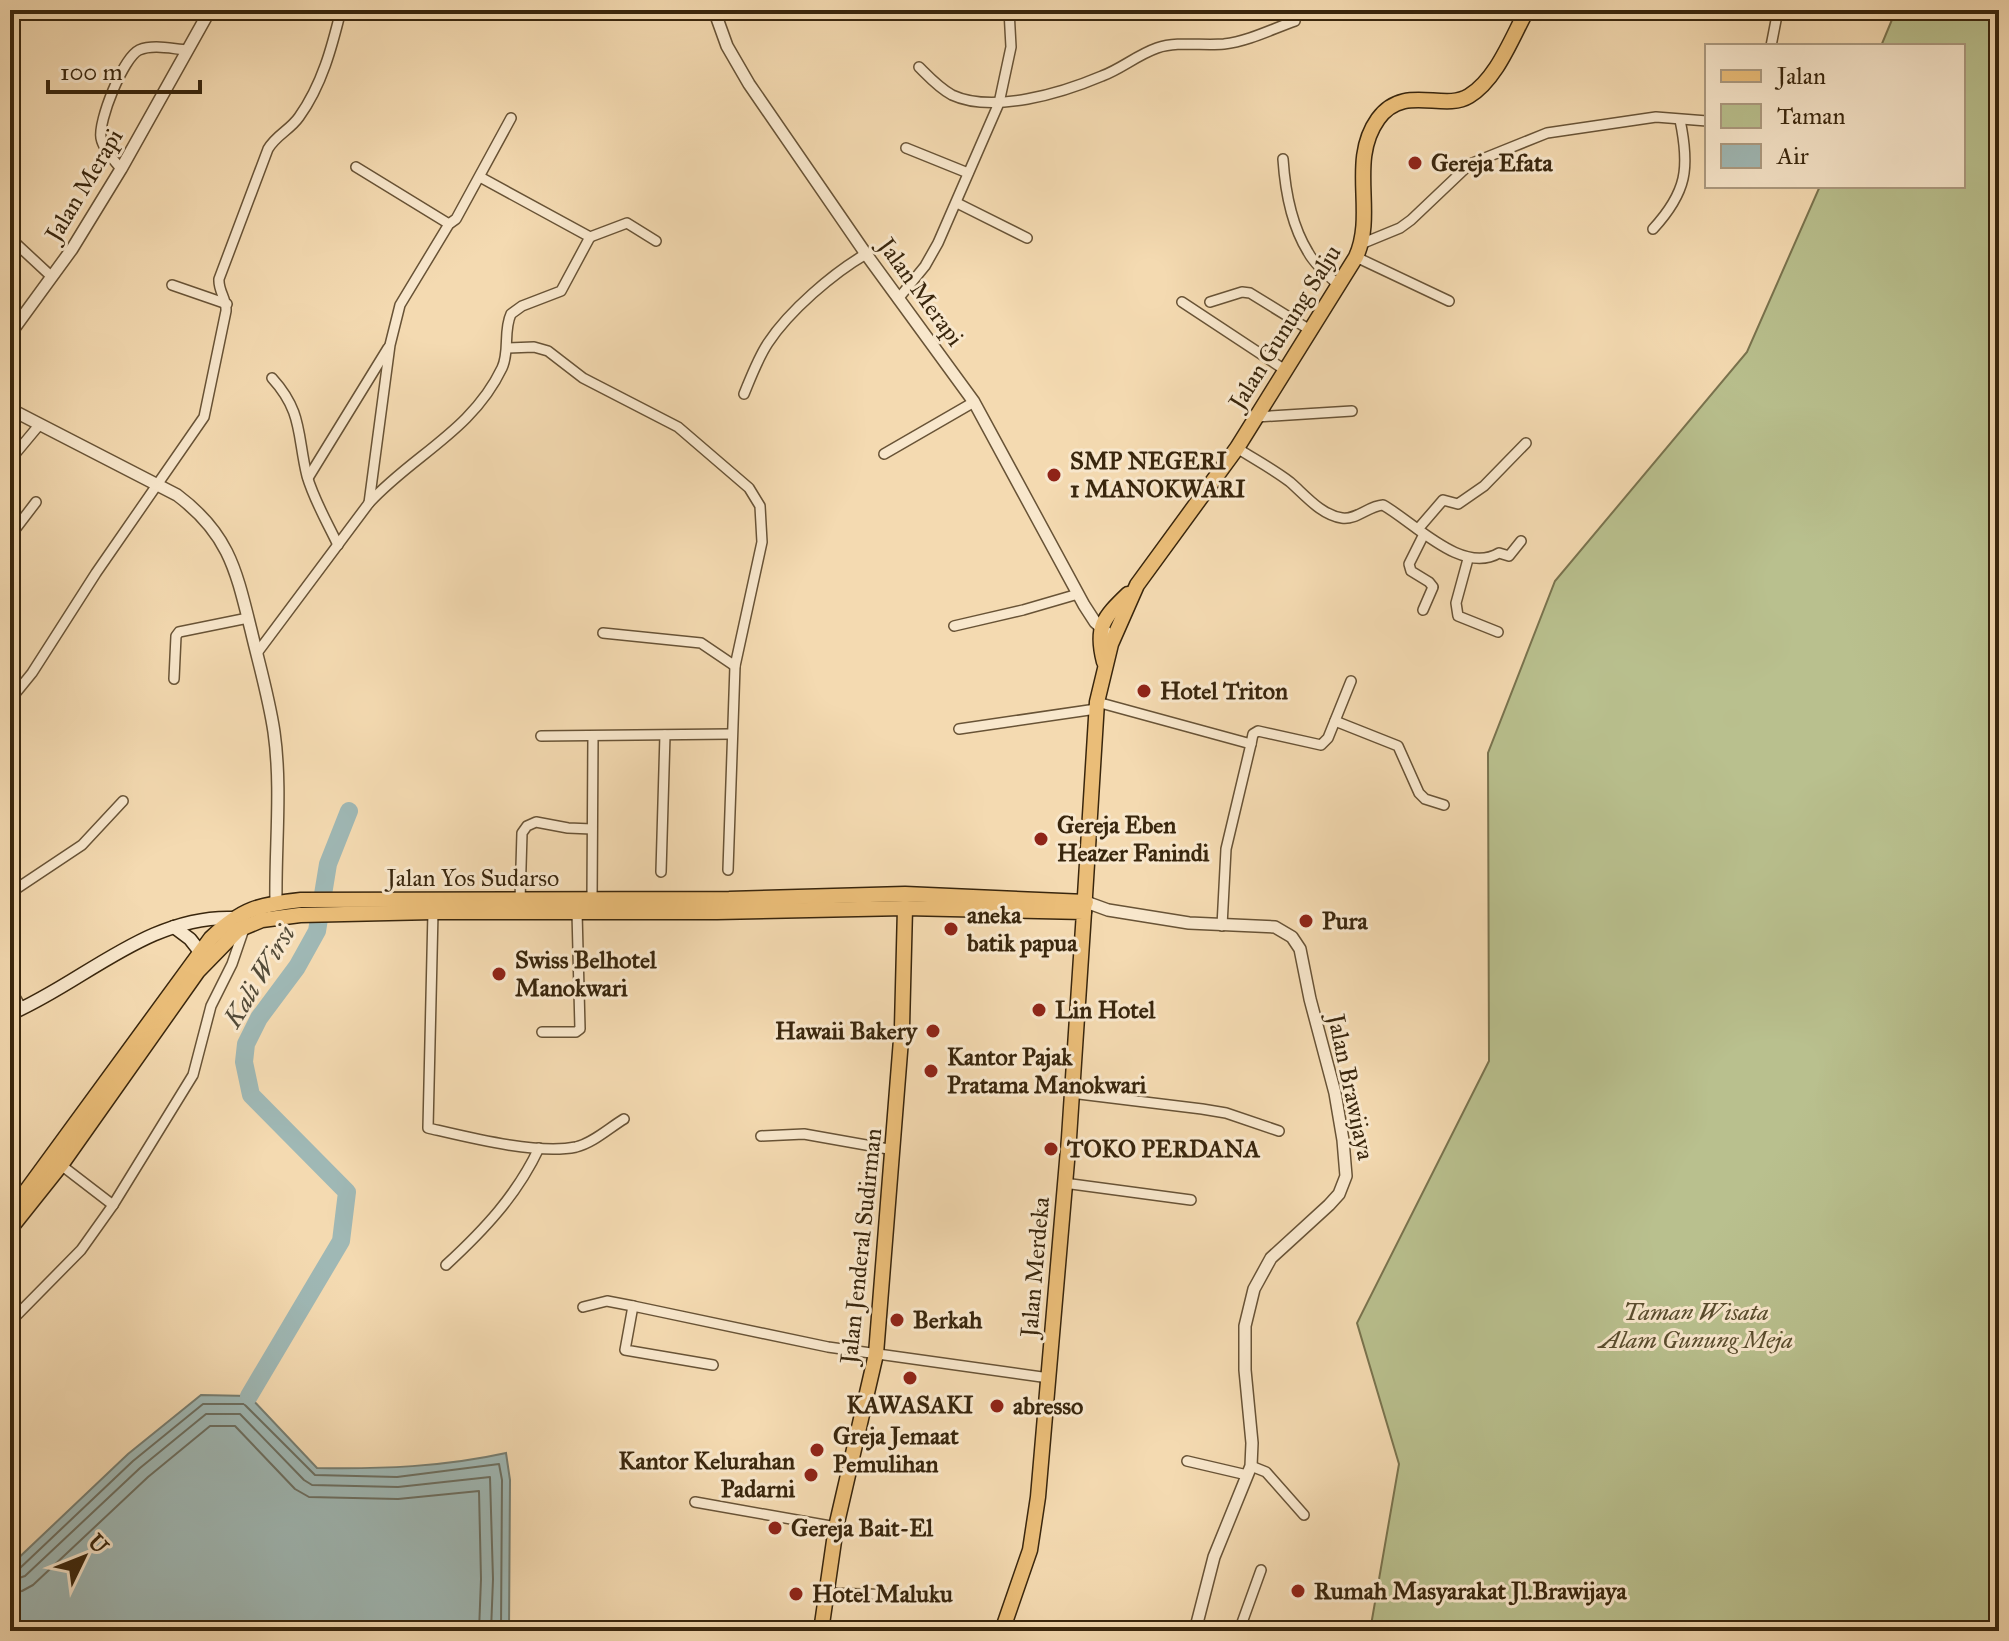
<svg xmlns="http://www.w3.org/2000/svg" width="2009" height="1641" font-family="'IM FELL Great Primer',serif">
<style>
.green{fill:#b9c08e;stroke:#79734e;stroke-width:2}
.water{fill:#9fb8b5;stroke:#767e72;stroke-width:2}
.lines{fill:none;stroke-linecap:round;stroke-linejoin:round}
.shore{stroke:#6c6f61;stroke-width:2}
.river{stroke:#9fb8b5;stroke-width:18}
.minor-casing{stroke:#685336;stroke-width:12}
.tertiary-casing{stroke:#685336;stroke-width:14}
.secondary-casing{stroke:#39260d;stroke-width:15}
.primary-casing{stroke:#39260d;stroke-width:17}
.trunk-casing{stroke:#39260d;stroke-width:17}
.minor{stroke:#f8e7cc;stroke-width:9}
.tertiary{stroke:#f8e7cc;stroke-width:11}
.secondary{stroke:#f8e7cc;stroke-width:12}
.primary{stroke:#eabd78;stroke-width:14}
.trunk{stroke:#eabd78;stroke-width:14}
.poi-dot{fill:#8f2418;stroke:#f8e7cc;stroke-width:3}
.labels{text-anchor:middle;stroke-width:6;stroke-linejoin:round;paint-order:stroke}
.poi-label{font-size:24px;font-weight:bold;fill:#39260d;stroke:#f8e7cc;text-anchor:start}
.street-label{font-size:24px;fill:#39260d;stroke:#f8e7cc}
.park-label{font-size:24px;font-style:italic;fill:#594c2d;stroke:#f8e7cc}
.water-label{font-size:26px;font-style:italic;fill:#524a37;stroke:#f8e7cc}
</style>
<rect width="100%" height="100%" fill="#f4dab1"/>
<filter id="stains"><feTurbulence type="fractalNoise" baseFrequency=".0025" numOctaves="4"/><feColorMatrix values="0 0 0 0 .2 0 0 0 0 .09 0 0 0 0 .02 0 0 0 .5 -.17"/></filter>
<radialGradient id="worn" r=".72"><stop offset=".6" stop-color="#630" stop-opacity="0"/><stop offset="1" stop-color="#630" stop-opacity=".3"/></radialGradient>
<path class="green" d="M1896 10H1999V1631H1370L1399 1464 1357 1323 1489 1061 1488 753 1555 581 1747 352 1820 186H1963V46H1881Z"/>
<path class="water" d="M201 1395 249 1396 317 1468C382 1469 443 1467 506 1453L510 1480 509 1631H10V1566L128 1454Z"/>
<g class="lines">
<g class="shore">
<path d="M10 1571 19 1569 133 1461 203 1404H244L315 1475 397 1477 499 1464 502 1480 501 1631"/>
<path d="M10 1581 25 1576 140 1468 206 1414H240L304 1480 312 1485 398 1487 490 1477 493 1579 491 1631"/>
<path d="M10 1593 22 1591 33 1585 148 1477 210 1426H235L295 1489 309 1497 398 1499 479 1491 481 1579 479 1631"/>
</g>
<path class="river" d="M249 1396 341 1241 347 1192 251 1095 244 1062 246 1044 259 1018 297 967 317 931 328 864 349 811"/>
<g class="minor-casing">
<g id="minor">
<path d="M1771 46 1778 10"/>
<path d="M919 67C929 77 939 88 952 95 993 114 1062 93 1102 76 1121 69 1137 55 1157 48 1178 41 1202 46 1224 44 1249 41 1272 29 1295 21"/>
<path d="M906 148 968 173"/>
<path d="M1283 159C1285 189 1292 226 1308 252 1315 265 1328 276 1339 285"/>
<path d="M356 167 449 224"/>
<path d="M121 169C114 160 103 149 101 138 98 121 123 58 139 50 154 44 172 49 188 50"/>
<path d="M480 177 590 237 627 223 656 241"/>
<path d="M957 203 1027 238"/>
<path d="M1653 229C1687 192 1690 168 1680 120"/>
<path d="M10 238 52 277"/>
<path d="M1361 244 1400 228 1411 220 1470 164 1547 133 1656 117 1707 121"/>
<path d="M1356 257 1449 301"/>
<path d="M172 285 227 304"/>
<path d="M898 299 925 266 938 243 999 103 1011 47 1009 10"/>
<path d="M1182 302 1285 370"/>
<path d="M1210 302 1242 292 1250 293 1310 330"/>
<path d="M507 348 534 347 548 351 583 378 678 427 749 488 760 506 762 542 735 666 728 870"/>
<path d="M272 378C303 412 297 435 307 476 314 500 327 522 338 545"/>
<path d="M744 394C751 377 758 358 768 343 789 311 833 273 866 254"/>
<path d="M1256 417 1352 411"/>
<path d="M1237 448C1254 459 1273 469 1290 482 1305 495 1321 515 1342 518 1357 520 1368 506 1383 505 1415 523 1462 575 1499 553L1509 556 1521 541"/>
<path d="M884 454 974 402"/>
<path d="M10 460 40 424"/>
<path d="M308 478 388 348"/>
<path d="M369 503 390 345 400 305 449 224 456 219 511 118"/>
<path d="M1418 529 1443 500 1458 504 1484 486 1526 443"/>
<path d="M10 536 36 502"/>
<path d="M1468 559 1456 603 1458 616 1498 632"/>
<path d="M1423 610 1433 587 1429 582 1411 571 1409 564 1424 534"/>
<path d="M954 626 1023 610 1078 594"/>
<path d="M603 633 701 643 735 666"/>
<path d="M257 653 369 503C413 455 472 431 502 368 510 351 503 331 511 314L522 306 561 291 590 237"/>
<path d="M174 679 176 636 179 632 248 618"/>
<path d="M10 700 32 673 96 573 204 417 226 311C227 299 218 291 219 279L268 149C276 135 290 130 299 117 322 85 332 47 341 10"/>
<path d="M1097 702 1251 744 1253 734 1258 731 1321 745 1328 738 1351 681"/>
<path d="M1335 721 1398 746 1419 793 1425 799 1444 805"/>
<path d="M959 729 1096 709"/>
<path d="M541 736 731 734"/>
<path d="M661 872 665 735"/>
<path d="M10 893 82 845 123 801"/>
<path d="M592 899 593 736"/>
<path d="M520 900 522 833 527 826 536 822 568 828 592 829"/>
<path d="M433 912 428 1128C467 1137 537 1155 576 1147 593 1143 609 1128 624 1119"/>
<path d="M1222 926 1226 849 1251 744"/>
<path d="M10 988 22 1009"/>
<path d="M542 1032H576L580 1029 577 912"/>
<path d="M1071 1093 1202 1109 1226 1113 1279 1131"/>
<path d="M761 1136 804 1134 894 1150"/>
<path d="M61 1165 113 1205"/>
<path d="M1064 1183 1191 1200"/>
<path d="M446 1265C484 1230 517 1195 539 1148"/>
<path d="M583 1307 607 1301 633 1306"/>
<path d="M10 1322 81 1250 113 1205 193 1075 211 1006 232 964 245 926"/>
<path d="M713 1365 625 1350 633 1306 828 1347 1049 1378"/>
<path d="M1187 1461 1247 1475"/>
<path d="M1251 1466 1266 1472 1304 1515"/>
<path d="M695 1502 836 1527"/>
<path d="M826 1593 902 1595"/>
<path d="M1239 1631 1261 1570"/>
</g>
</g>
<g class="tertiary-casing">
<g id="tertiary">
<path d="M714 10 727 46 749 84 866 254 974 402 1084 605 1095 622 1107 633"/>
<path d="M10 334 72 249 121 169 210 10"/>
<path d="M10 409 177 495C229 534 236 570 251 630 259 664 269 698 274 732 282 788 275 847 276 903"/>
<path d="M1086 902 1108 910 1189 923 1275 927 1292 937 1300 949 1310 999 1335 1093 1343 1140 1346 1176 1339 1194 1329 1205 1271 1258 1254 1289 1245 1326V1370L1252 1443 1251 1466 1214 1557 1195 1631"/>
</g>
</g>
<g class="secondary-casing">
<g id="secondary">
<path d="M174 927 190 939 201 953"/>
<path d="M10 1014C83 983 148 915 233 918"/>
</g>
</g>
<g class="primary-casing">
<g id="primary">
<path d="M1104 662C1095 627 1103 618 1128 594"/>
<path d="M1084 912 1097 702 1111 644 1137 585 1237 448 1356 257C1376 213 1348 161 1378 119 1404 83 1443 112 1469 96 1497 79 1512 37 1527 10"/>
</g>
</g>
<g class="trunk-casing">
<g id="trunk">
<path d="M10 1213 211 938C243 908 258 905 301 900L729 899 905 894 1086 902"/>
<path d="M10 1229 61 1165 198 971 238 930 262 920 300 915 433 912H717L905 908 1084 912 1069 1138 1038 1497 1030 1550 1002 1631"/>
<path d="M821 1631 836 1527 876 1354 902 1027 905 908"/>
</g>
</g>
<use href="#minor" class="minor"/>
<use href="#tertiary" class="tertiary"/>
<use href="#secondary" class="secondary"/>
<use href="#primary" class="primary"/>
<use href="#trunk" class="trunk"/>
</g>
<g class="poi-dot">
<circle cx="1415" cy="163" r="8"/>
<circle cx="1054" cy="475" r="8"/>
<circle cx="1144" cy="691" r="8"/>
<circle cx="1041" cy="839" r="8"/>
<circle cx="1306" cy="921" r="8"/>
<circle cx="951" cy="929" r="8"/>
<circle cx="499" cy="974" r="8"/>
<circle cx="1039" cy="1010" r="8"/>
<circle cx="933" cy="1031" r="8"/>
<circle cx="931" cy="1071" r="8"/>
<circle cx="1051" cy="1149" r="8"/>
<circle cx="897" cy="1320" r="8"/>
<circle cx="910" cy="1378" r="8"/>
<circle cx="997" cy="1406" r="8"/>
<circle cx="817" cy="1450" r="8"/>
<circle cx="811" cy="1475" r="8"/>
<circle cx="775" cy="1528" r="8"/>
<circle cx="1298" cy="1591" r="8"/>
<circle cx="796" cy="1594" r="8"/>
</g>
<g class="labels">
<g class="poi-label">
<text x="1431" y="171">Gereja Efata</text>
<text x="1070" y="469">SMP NEGERI<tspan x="1070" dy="28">1 MANOKWARI</tspan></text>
<text x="1160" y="699">Hotel Triton</text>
<text x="1057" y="833">Gereja Eben<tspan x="1057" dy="28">Heazer Fanindi</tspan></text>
<text x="967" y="923">aneka<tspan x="967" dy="28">batik papua</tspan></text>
<text x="1322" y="929">Pura</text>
<text x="515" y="968">Swiss Belhotel<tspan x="515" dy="28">Manokwari</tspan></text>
<text x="1055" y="1018">Lin Hotel</text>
<text x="917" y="1039" text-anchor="end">Hawaii Bakery</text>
<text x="947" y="1065">Kantor Pajak<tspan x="947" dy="28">Pratama Manokwari</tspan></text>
<text x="1067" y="1157">TOKO PERDANA</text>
<text x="913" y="1328">Berkah</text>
<text x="910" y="1413" text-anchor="middle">KAWASAKI</text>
<text x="1013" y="1414">abresso</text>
<text x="833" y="1444">Greja Jemaat<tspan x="833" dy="28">Pemulihan</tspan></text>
<text x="795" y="1469" text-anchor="end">Kantor Kelurahan<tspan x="795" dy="28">Padarni</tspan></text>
<text x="791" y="1536">Gereja Bait-El</text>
<text x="1314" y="1599">Rumah Masyarakat Jl.Brawijaya</text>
<text x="812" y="1602">Hotel Maluku</text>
</g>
<g class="street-label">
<text transform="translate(84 185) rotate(-59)" y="8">Jalan Merapi</text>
<text transform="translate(921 292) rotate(54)" y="8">Jalan Merapi</text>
<text transform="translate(1285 327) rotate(-58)" y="8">Jalan Gunung Salju</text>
<text x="473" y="886">Jalan Yos Sudarso</text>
<text transform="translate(1351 1087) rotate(78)" y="8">Jalan Brawijaya</text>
<text transform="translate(861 1246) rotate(-84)" y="8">Jalan Jenderal Sudirman</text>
<text transform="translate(1035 1267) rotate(-85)" y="8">Jalan Merdeka</text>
</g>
<g class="park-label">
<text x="1696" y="1320">Taman Wisata<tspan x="1696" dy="28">Alam Gunung Meja</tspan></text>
</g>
<g class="water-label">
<text transform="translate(259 976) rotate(-59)" y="9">Kali Wirsi</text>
</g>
</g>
<rect width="2009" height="1641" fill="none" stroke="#f4dab1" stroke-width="40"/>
<rect x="12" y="12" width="1985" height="1617" fill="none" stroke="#39260d" stroke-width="4"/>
<rect x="20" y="20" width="1969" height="1601" fill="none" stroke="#39260d" stroke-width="2"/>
<rect x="1705" y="44" width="260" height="144" fill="#f8e7cc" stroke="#ac9a80" stroke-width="2"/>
<rect x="1721" y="70" width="40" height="12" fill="#eabd78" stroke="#ac9a80" stroke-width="2"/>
<text x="1777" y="84" font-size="24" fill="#39260d">Jalan</text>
<rect x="1721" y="104" width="40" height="24" fill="#b9c08e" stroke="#ac9a80" stroke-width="2"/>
<text x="1777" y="124" font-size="24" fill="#39260d">Taman</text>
<rect x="1721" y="144" width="40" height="24" fill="#9fb8b5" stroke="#ac9a80" stroke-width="2"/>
<text x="1777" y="164" font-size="24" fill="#39260d">Air</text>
<g transform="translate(84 1557) rotate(47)" stroke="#f8e7cc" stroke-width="6" paint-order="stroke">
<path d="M0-6L14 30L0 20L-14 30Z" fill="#39260d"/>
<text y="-12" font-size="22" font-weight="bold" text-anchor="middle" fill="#39260d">U</text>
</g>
<path d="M48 80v12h152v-12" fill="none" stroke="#39260d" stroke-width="4"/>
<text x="60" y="80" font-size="24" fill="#39260d" stroke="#f8e7cc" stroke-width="6" paint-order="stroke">100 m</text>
<rect width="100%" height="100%" filter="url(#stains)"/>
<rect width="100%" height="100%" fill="url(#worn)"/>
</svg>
